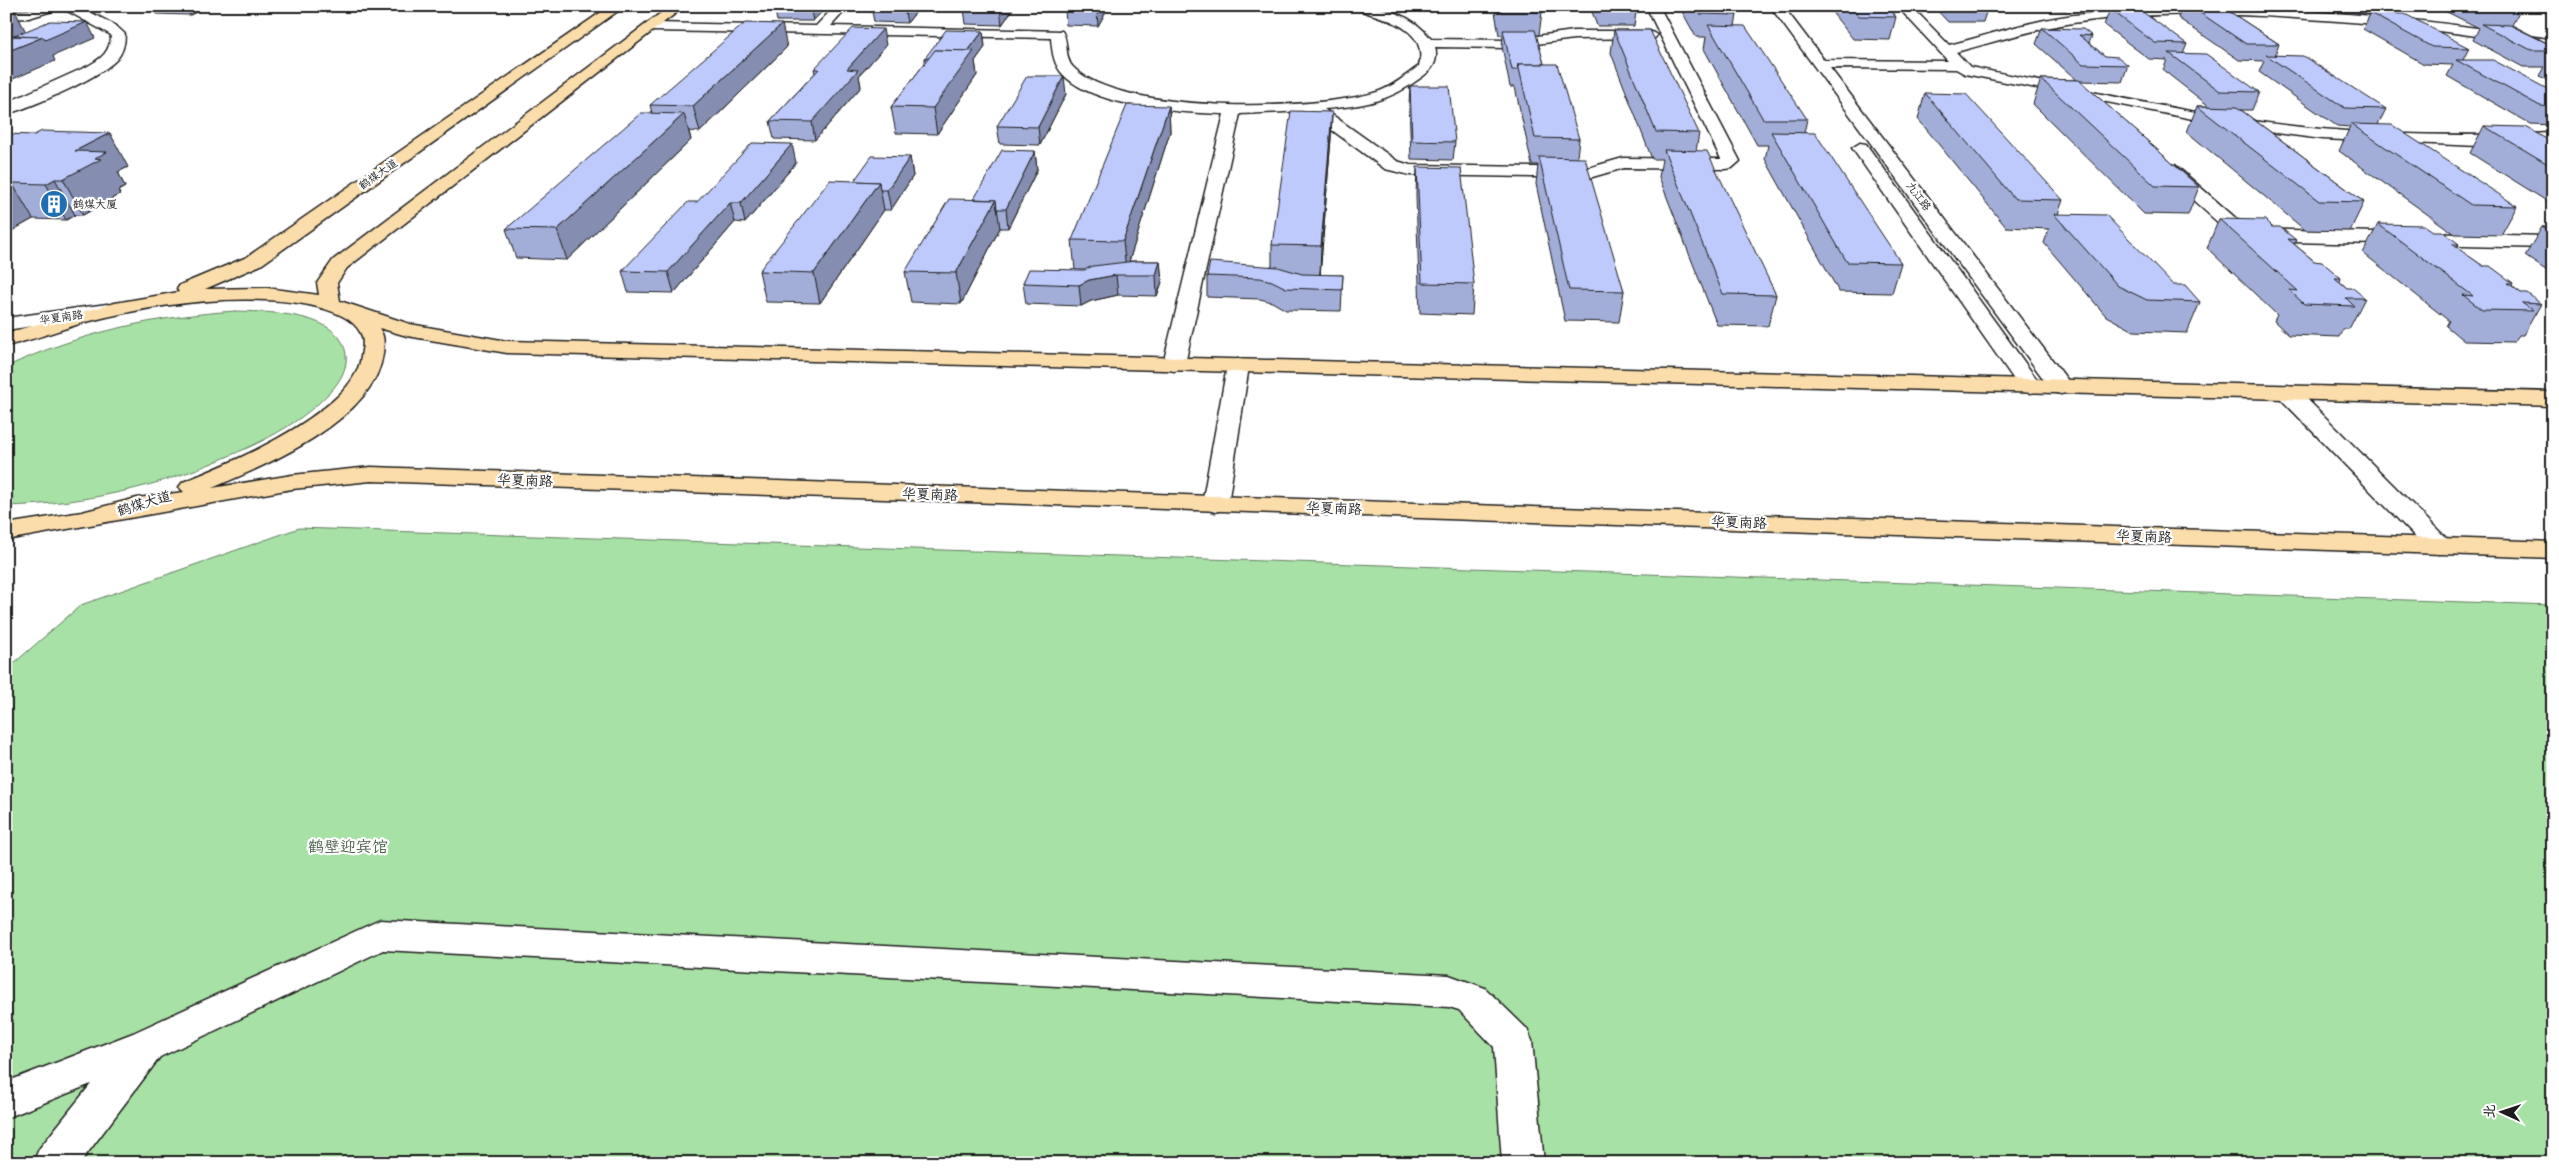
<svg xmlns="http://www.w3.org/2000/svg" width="2559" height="1169" font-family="'Shantell Sans','LXGW WenKai TC',sans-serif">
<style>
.green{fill:#a8e1a6;stroke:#627e61}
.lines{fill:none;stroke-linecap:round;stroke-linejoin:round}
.minor-casing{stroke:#1c1c1c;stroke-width:3}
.major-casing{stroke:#1c1c1c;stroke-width:3}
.minor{fill:#fff;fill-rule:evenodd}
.major{fill:#faddab;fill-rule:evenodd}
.wall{fill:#a3aed8;stroke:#1c1c1c}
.shaded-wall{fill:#858db0;stroke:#1c1c1c}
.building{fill:#becafb;stroke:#1c1c1c}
.labels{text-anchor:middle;stroke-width:4.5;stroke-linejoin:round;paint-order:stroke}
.far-street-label{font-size:11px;fill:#1c1c1c;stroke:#fff}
.far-poi-label{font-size:11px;fill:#1c1c1c;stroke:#fff;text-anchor:start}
.street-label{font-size:14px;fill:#1c1c1c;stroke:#fff}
.near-park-label{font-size:16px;fill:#4d614c;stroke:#fff}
</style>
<rect width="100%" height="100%" fill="#fff"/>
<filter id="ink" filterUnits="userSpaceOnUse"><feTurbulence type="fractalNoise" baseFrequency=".02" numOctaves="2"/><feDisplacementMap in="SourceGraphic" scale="10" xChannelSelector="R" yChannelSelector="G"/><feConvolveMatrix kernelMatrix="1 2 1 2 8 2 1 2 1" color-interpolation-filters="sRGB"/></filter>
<g filter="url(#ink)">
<g class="green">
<path d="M236 311C268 312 342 312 346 355 348 368 339 383 330 392 303 421 267 440 231 455 161 487 83 504 6 506V367C78 333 157 316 236 311Z"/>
<path d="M299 528 2553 605V1163H6V670L81 605Z"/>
</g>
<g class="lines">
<g class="minor-casing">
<g id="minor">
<path d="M41 6H78L115 25 125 34C125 43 123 52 117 59 101 77 31 108 6 114V103L88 66C102 58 110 52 111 35L62 8 29 18 6 19V11L28 10Z"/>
<path d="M835 6H849L831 26 1062 31C1069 41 1064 58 1073 67 1118 115 1317 111 1377 92 1393 87 1406 75 1419 66 1427 36 1400 23 1374 15 1367 12 1357 11 1353 6 1382 6 1413 14 1431 39L1507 40 1574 31H1650L1657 35 1655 38 1574 39 1507 48 1435 47C1439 63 1431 71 1419 79 1388 102 1362 106 1324 109L1397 161 1410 165 1588 168 1623 158 1721 159 1646 6H1659L1740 161 1732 168 1726 169 1624 168 1589 178 1410 175 1385 169 1306 111 1240 114 1185 364 1182 369 1174 371 1166 369 1163 364 1224 114C1181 113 1088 107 1060 71 1053 61 1052 50 1051 38L652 31 645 27 652 23 816 26Z"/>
<path d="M1770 6H1783L1824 60 1948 61 1897 6H1911L1949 45C1989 35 2033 20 2074 15 2229 0 2399 13 2553 40V48C2472 34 2390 24 2308 19 2229 13 2152 11 2073 23 2034 29 1994 42 1956 52L1970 67C2086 90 2203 118 2321 129 2398 136 2476 136 2553 133V143L2478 146 2322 139 2238 128 1965 74 1956 69 1830 68 2069 382 2072 387 2069 392 2061 394 2053 392Z"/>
<path d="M1860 143 1866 144 2038 381 2041 386 2038 391 2030 393 2022 391 1852 148Z"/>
<path d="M2169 164 2175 165 2247 228 2252 229 2553 236V248L2251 241 2233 236 2163 173 2160 169 2163 165Z"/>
<path d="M107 304 114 306 117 310 114 314 6 330V318Z"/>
<path d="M1238 359 1246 361 1249 366 1228 504 1224 509 1215 512 1206 509 1202 504 1227 366 1230 361Z"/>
<path d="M2287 385 2295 387 2448 540 2452 546 2448 552 2439 554 2430 552 2279 397 2276 392 2279 387Z"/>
<path d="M380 920 1449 975 1485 988 1527 1029 1532 1041 1544 1163H1502L1494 1047 1459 1010 1449 1007 383 950 160 1057 80 1163H33L39 1149 91 1084 6 1118V1082L133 1033Z"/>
</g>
</g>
<g class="major-casing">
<path id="major" d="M610 6H625L261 265 205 289 267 288 319 295 317 283 333 260 670 6H685L347 268 337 283 340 301 410 324 507 341 2553 392V406L507 353 407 336 379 328C385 336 384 344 383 354 374 420 267 465 212 488L292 475 371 467 2553 542V558L371 481 292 489 6 540V524L82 512 137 498 184 492 179 487 183 482C232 462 282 441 324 408 340 396 358 378 361 357 362 349 365 340 360 332 347 307 291 301 266 300 205 297 145 307 86 322 59 330 33 340 6 346V333L115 303 179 292 177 289 180 285 247 257Z"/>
</g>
<use href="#minor" class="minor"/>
<use href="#major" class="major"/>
</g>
<g class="wall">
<path d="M152 6H209L190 15 156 14Z"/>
<path d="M774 6H828L813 21H777Z"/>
<path d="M871 6H921L907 23 874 22Z"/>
<path d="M966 6H1015L1002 25 966 24 964 9Z"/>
<path d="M1109 6 1098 26 1066 25 1065 9Z"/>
<path d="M1494 6H1540L1542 12 1539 35H1536L1544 64 1579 139 1577 157 1624 291 1619 322 1565 321 1536 184 1538 165H1532L1515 87H1510L1502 46 1503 35H1499Z"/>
<path d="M1590 6H1637L1634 26H1597Z"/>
<path d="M1679 6H1731L1737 15 1735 26 1807 119 1804 133 1901 263 1892 293 1839 292 1765 159 1768 145H1757L1704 49 1706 37H1696Z"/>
<path d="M1827 6H1886L1896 17 1890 40 1853 39Z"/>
<path d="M1933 6H1988L1983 22H1948Z"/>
<path d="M2028 6H2067L2066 10 2031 9Z"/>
<path d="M2182 6H2221L2279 44 2275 56 2386 109 2378 125 2517 206 2501 235 2455 234 2339 151 2350 127 2337 126 2259 72 2264 61 2239 60 2178 18Z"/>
<path d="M2335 6H2384L2380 13 2469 48 2463 60 2553 92V125L2531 124 2447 76 2453 65 2424 64 2363 29 2370 14 2347 13Z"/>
<path d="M2435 6H2522L2512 25 2553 46V83L2539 76 2544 67H2523L2473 40 2479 28Z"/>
<path d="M2532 6H2553V16Z"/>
<path d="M2110 9 2187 44 2183 54 2259 92 2252 110H2241L2364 202 2350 231 2305 230 2187 132 2197 106H2209L2163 70 2167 60 2149 59 2104 25Z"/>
<path d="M2042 28 2092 36 2089 43 2105 56 2128 65 2122 82 2080 81 2199 187 2188 215 2144 214 2033 104 2041 79 2077 80 2036 44Z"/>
<path d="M1614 30 1699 133 1696 151 1776 295 1768 326 1717 325 1659 177 1662 159H1652L1611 53Z"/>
<path d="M983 31 985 47 975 61 977 75 937 134 896 133 891 107 925 63V58Z"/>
<path d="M886 45 859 76 861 87 815 140 774 139 770 121 815 73 814 69Z"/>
<path d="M787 47 700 132 689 131 691 140 567 260 516 258 506 229 652 113 650 105Z"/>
<path d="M1410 86 1455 142 1453 160 1411 159 1409 103Z"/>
<path d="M1925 93 2063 200 2058 214 2200 302 2187 333 2134 331 2106 316 2044 243 2049 229 2006 227 1918 119Z"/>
<path d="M1066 94 1040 145 1000 144 997 126Z"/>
<path d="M1169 106 1170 132 1129 261H1160L1162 282 1157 296 1118 295 1091 301 1081 306 1026 304 1023 283 1075 270 1072 240Z"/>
<path d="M1332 112 1331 138 1320 275H1343L1341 311 1286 310 1272 302 1260 299 1207 297V276L1272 266V245Z"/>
<path d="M2484 126 2553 143V205L2470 153Z"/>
<path d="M6 134 128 167 118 172 125 187 118 191 120 194 83 215H75L66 220 33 219 6 234Z"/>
<path d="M1035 151 1037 170 1008 228H1000L961 304 911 302 905 272 974 199Z"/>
<path d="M910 157 913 176 891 210H884L820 303 766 302 759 271 854 181Z"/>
<path d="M796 163 745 223 735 222 674 293 628 292 622 271 697 202Z"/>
<path d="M1417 167 1474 284 1472 315 1420 313 1416 195Z"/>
<path d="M2219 219 2272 227 2296 240 2294 244 2314 261 2341 278 2340 282 2347 288 2365 298 2349 329H2343L2339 337 2289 335 2274 321 2277 315 2207 248Z"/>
<path d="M2378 224 2433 231 2459 244 2457 248 2483 266 2513 283 2512 286 2521 293 2541 304 2523 335H2519L2514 342 2464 341 2446 326 2449 321 2363 253Z"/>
<path d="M2542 227H2553V275L2525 256Z"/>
</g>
<g class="shaded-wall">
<path d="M186 6H209L190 15Z"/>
<path d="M810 6H828L813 21Z"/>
<path d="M905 6H921L907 23 904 7Z"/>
<path d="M1003 6H1015L1002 25 1000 9Z"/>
<path d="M1099 6H1109L1098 26 1097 10Z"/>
<path d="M14 9 26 32 6 37V11Z"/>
<path d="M87 22 95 38 53 56 55 61 6 82V52L43 37Z"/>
<path d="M782 24 787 47 700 132 693 106Z"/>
<path d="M883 29 886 45 859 76 861 87 815 140 812 122 847 69Z"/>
<path d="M983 31 985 47 975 61 977 75 937 134 933 108 963 58Z"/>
<path d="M1064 76 1066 94 1040 145 1038 127Z"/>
<path d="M1169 106 1170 132 1126 271 1123 241Z"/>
<path d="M1332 112 1331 138 1320 276 1321 246Z"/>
<path d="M684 114 691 140 567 260 557 230Z"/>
<path d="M110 133 128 167 118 172 125 187 118 191 120 194 83 215 63 179 75 151Z"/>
<path d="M792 144 796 163 745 223 741 203Z"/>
<path d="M1035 151 1037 170 1008 228 1006 209Z"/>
<path d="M910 157 913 176 891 210 887 190Z"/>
<path d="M55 179 75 215 66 220 46 184Z"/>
<path d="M879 182 884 210 820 303 814 273Z"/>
<path d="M12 183 33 219 6 234V186Z"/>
<path d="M996 200 1000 228 961 304 956 273Z"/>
<path d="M730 203 735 222 674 293 668 272Z"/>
<path d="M1160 261 1162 282 1157 296 1156 275Z"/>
<path d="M1116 275 1118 295 1091 301 1081 306 1079 285 1089 280Z"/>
</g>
<g class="building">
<path d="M871 6H905L904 7Z"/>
<path d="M966 6H1003L1000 9H964Z"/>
<path d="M1067 6H1099L1097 10 1065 9Z"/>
<path d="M1500 6H1540L1542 12H1502Z"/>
<path d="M1696 6H1731L1737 15 1700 14Z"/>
<path d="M1851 6H1886L1896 17 1859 16Z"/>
<path d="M2190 6H2221L2279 44H2246Z"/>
<path d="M6 7H10L14 9 6 11Z"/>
<path d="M2110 9 2140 10 2187 44 2155 43Z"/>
<path d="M2370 13 2405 14 2469 48 2432 47Z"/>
<path d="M50 21 87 22 45 40 43 37 14 36Z"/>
<path d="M745 23 782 24 693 106 650 105Z"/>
<path d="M2481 24 2510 25 2553 46V50H2531Z"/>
<path d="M1708 25 1745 26 1807 119H1763Z"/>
<path d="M853 28 883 29 847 69 858 70 812 122 770 121 819 69H814Z"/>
<path d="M2042 28 2083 29 2092 36 2079 35 2105 56 2118 57 2128 65 2083 64Z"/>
<path d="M946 30 983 31 968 51 935 50 930 58H925Z"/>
<path d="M1503 30H1535L1544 64H1518L1517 70H1512Z"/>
<path d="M1614 30H1650L1699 133 1656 132Z"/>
<path d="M6 36H7L43 37 6 52Z"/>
<path d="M935 50 974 51 933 108 891 107Z"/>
<path d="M2169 53 2206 54 2259 92 2220 91Z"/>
<path d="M2266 55 2303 56 2386 109 2345 108Z"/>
<path d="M2456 60H2493L2553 92V107L2540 106Z"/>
<path d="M1518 64H1557L1579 139 1535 138Z"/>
<path d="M1027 76H1064L1038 127 997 126Z"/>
<path d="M2041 79 2079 80 2199 187 2155 186Z"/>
<path d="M1410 86H1449L1455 142 1412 141Z"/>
<path d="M1925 93 1966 94 2063 200 2015 199Z"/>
<path d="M1127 105 1169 106 1123 241 1072 240Z"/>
<path d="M2197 106 2237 107 2364 202 2319 201Z"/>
<path d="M1291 111 1332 112 1321 246 1272 245Z"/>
<path d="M641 113 684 114 557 230 506 229Z"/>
<path d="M2351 124 2392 125 2517 206 2471 205Z"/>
<path d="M2484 126 2526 127 2553 143V167Z"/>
<path d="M42 131 110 133 75 151 107 152 95 158 101 159 63 179H55L46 184 12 183 6 186V134L34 135Z"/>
<path d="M1771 132 1815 133 1901 263 1847 262Z"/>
<path d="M752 143 792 144 741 203H730L668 272 622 271 688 202H697Z"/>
<path d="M1002 150 1035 151 1006 209H997L996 200 974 199Z"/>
<path d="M1664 150 1707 151 1776 295 1723 294Z"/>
<path d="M872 156 910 157 887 190H880L879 182 854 181Z"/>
<path d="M1539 157 1585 158 1624 291 1569 290Z"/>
<path d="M1417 167 1461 168 1474 284 1422 283Z"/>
<path d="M830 180 879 182 814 273 759 271Z"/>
<path d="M949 199 996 200 956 273 905 272Z"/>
<path d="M2054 214 2106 215 2173 285H2185L2200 302 2147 300 2118 286Z"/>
<path d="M2219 219 2265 220 2272 227H2280L2296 240 2288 239 2314 261 2322 262 2341 278H2335L2347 288H2353L2365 298H2346L2354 306 2304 304 2289 290 2298 291Z"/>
<path d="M2378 224 2424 225 2433 231H2442L2459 244H2452L2483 266H2490L2513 283H2508L2521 293H2527L2541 304 2522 303 2533 311 2482 310 2463 295 2473 296Z"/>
<path d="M2542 227H2553V234Z"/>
<path d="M1135 261H1160L1156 275H1116L1089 280 1079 285 1023 283 1029 269 1084 270 1093 266Z"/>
<path d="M1210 262 1278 267 1302 274 1343 275 1342 290 1286 288 1272 281 1260 278 1207 276Z"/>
</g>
</g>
<defs>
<g id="building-disc" transform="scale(1.4375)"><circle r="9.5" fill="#1f6fb2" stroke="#fff"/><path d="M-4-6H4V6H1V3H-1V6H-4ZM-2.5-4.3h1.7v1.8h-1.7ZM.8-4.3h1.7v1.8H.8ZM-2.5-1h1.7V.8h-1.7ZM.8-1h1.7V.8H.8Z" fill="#fff"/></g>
</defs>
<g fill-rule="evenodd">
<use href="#building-disc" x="54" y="204"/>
</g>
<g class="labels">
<g class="far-street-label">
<text transform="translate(378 174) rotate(-35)" y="4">鹤煤大道</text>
<text transform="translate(1919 196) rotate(53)" y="4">九江路</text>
<text transform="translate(61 317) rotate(-8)" y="4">华夏南路</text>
</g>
<g class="far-poi-label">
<text x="73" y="208">鹤煤大厦</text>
</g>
<g class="street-label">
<text transform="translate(525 480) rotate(2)" y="5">华夏南路</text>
<text transform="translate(930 494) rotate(2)" y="5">华夏南路</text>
<text transform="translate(144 503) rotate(-17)" y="5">鹤煤大道</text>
<text transform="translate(1334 508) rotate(2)" y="5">华夏南路</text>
<text transform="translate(1739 522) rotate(2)" y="5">华夏南路</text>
<text transform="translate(2144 536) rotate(2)" y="5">华夏南路</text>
</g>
<g class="near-park-label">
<text x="348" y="852">鹤壁迎宾馆</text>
</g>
</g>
<rect width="2559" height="1169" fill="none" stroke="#fff" stroke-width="25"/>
<rect x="12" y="12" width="2534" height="1144" fill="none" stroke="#1c1c1c" stroke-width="2" filter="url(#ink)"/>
<g transform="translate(2502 1112) rotate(273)" stroke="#ffffff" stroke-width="4" paint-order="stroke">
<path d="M0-4L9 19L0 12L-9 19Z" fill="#1c1c1c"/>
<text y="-8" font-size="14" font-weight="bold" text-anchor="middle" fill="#1c1c1c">北</text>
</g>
</svg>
